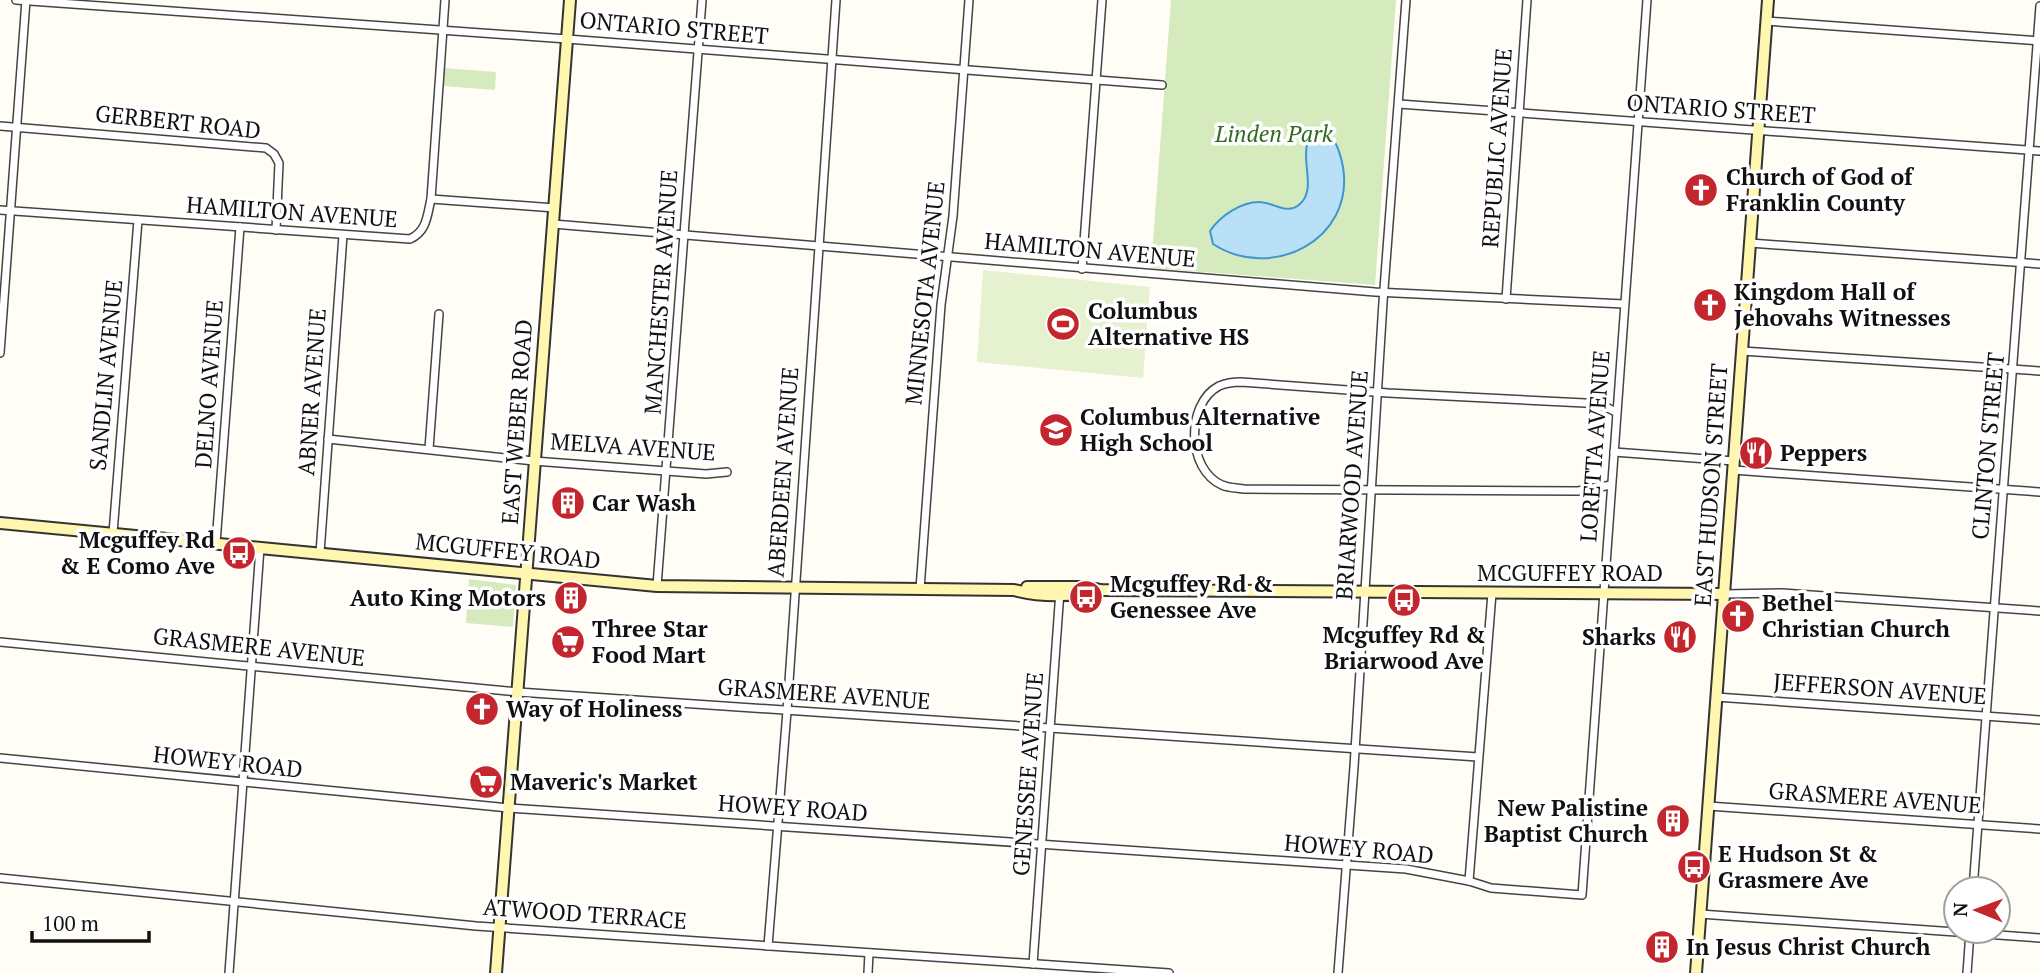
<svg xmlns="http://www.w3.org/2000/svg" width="2040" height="973" font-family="'PT Serif',serif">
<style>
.green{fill:#d5ebbd}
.pitch{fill:#e6f2cf}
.water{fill:#b9e0f7;stroke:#3f96cf;stroke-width:2}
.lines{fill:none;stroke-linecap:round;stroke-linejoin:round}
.street-casing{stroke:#444;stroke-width:10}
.secondary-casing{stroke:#333;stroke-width:14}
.street{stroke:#fff;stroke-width:7}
.secondary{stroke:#fff6b0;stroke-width:10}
.labels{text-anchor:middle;stroke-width:7;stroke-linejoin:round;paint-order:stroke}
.street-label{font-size:23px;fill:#111;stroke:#fff}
.park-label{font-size:23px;font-style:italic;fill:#2f6b1f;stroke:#fff}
.poi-label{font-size:23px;font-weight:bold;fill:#111;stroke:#fff;text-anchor:start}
</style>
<rect width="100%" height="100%" fill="#fffdf5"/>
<g class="green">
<path d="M1171 0H1396L1375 285 1151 268Z"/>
<path d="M444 68 496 72 495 90 443 86Z"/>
<path d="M469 579 516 585 513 627 466 623Z"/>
</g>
<path class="pitch" d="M983 270 1150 287 1143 378 977 362Z"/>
<path class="water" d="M1324 129C1336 139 1340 152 1343 167 1355 240 1271 282 1213 244L1210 231C1220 216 1241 202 1259 202 1274 202 1287 216 1300 204 1322 184 1287 140 1324 129Z"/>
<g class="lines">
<g class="street-casing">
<g id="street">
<path d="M16 0 567 39 1162 85"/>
<path d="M1766 21 2040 41"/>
<path d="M1399 104 2040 151"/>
<path d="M0 126 266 148 274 154 279 163 276 230"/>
<path d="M431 199 555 208"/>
<path d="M0 210 410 239C427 231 427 216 431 199L445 0"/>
<path d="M553 224 1375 292 1624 304"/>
<path d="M1750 243 2040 264"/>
<path d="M1082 269 1102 0"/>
<path d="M1506 299 1527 0"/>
<path d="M1742 351 2040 371"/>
<path d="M0 353 26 0"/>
<path d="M328 439 534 461 706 474 727 472"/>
<path d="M429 449 439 314"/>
<path d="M1614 452 1734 461"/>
<path d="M1733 470 2040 492"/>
<path d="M1611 485 1578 491 1244 489C1238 488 1228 488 1222 485 1187 470 1185 404 1219 386 1226 383 1234 382 1241 382L1388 393 1585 403 1602 405 1616 412"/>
<path d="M113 533 138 220"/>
<path d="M216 543 240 227"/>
<path d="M320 553 343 235"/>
<path d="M657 586 702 0"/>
<path d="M920 589 934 399 941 305 953 216 969 0"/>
<path d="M1724 594 1782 593 2040 611"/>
<path d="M0 642 518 692 1478 757"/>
<path d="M1716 697 2040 720"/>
<path d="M0 758 509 808 1406 869 1469 881 1491 888 1582 895 1647 0"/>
<path d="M1708 806 2040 829"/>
<path d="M0 878 476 926 1169 973"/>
<path d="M1469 881 1492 593"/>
<path d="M1973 889 2040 6"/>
<path d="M1700 914 2040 938"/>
<path d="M768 946 787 711 836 0"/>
<path d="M1033 964 1060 591"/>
<path d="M229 973 260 548"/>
<path d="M868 973 869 953"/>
<path d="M1338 973 1354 767 1383 302 1406 0"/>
<path d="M1967 973 1970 932"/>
</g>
</g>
<g class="secondary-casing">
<g id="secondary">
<path d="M0 523 657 586 1014 590C1040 597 1073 597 1100 590"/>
<path d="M1027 587H1083L1100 590 1724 594"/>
<path d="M496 973 570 0"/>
<path d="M1696 973 1768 0"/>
</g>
</g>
<use href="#street" class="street"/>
<use href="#secondary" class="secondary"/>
</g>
<defs>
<g id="church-disc" transform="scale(1.75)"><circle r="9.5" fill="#c4262e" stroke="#fff"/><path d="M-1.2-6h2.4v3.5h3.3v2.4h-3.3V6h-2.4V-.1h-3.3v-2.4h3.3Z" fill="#fff"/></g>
<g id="stadium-disc" transform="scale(1.75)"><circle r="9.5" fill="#c4262e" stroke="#fff"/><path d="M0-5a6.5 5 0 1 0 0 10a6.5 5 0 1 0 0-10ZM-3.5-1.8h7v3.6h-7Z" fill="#fff"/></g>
<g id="school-disc" transform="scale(1.75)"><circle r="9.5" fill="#c4262e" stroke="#fff"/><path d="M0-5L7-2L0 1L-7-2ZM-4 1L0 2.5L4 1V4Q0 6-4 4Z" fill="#fff"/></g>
<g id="restaurant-disc" transform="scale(1.75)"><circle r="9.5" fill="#c4262e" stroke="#fff"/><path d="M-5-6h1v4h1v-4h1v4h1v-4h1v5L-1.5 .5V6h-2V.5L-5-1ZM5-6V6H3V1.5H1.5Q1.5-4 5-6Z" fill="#fff"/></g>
<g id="building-disc" transform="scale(1.75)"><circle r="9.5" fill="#c4262e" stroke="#fff"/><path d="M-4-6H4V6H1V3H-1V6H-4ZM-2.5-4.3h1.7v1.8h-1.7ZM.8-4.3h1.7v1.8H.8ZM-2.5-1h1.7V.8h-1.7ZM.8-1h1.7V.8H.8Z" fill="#fff"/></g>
<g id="bus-disc" transform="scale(1.75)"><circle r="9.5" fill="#c4262e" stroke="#fff"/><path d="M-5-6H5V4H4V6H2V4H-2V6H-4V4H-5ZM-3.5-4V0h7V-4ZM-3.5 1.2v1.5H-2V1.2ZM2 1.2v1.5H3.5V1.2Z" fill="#fff"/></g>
<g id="supermarket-disc" transform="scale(1.75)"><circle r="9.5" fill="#c4262e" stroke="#fff"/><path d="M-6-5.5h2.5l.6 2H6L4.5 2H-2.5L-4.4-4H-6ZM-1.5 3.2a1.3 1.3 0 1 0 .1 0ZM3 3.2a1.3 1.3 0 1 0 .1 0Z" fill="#fff"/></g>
</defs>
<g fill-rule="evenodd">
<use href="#church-disc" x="1701" y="190"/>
<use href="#church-disc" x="1710" y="305"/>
<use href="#stadium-disc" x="1063" y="324"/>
<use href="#school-disc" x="1056" y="430"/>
<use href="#restaurant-disc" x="1756" y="453"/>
<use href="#building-disc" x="568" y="503"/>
<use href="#bus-disc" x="239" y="553"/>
<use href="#bus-disc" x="1086" y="597"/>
<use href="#building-disc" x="571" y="598"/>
<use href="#bus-disc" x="1404" y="600"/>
<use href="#church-disc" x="1738" y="616"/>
<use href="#restaurant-disc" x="1680" y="637"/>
<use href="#supermarket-disc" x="568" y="642"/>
<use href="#church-disc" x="482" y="709"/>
<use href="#supermarket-disc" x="486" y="782"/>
<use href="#building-disc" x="1673" y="821"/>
<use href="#bus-disc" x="1694" y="867"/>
<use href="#building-disc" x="1662" y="947"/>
</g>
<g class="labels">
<g class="street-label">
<text transform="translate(674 28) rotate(5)" y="8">ONTARIO STREET</text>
<text transform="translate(1721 109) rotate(4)" y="8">ONTARIO STREET</text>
<text transform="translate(178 122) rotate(6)" y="8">GERBERT ROAD</text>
<text transform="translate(1497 148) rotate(-86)" y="8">REPUBLIC AVENUE</text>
<text transform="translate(292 212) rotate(4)" y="8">HAMILTON AVENUE</text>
<text transform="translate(1090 250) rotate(5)" y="8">HAMILTON AVENUE</text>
<text transform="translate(661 292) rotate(-86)" y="8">MANCHESTER AVENUE</text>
<text transform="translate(925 293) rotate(-84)" y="8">MINNESOTA AVENUE</text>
<text transform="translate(106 375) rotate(-85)" y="8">SANDLIN AVENUE</text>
<text transform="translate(209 384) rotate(-86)" y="8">DELNO AVENUE</text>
<text transform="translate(312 392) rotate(-86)" y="8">ABNER AVENUE</text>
<text transform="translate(517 422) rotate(-86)" y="8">EAST WEBER ROAD</text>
<text transform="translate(1595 446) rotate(-86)" y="8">LORETTA AVENUE</text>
<text transform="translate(1988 446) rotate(-85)" y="8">CLINTON STREET</text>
<text transform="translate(633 447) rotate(4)" y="8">MELVA AVENUE</text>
<text transform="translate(783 472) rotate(-86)" y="8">ABERDEEN AVENUE</text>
<text transform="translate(1352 485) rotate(-86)" y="8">BRIARWOOD AVENUE</text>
<text transform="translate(1711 485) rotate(-86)" y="8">EAST HUDSON STREET</text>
<text transform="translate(508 551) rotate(6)" y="8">MCGUFFEY ROAD</text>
<text x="1570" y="581">MCGUFFEY ROAD</text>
<text transform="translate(259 647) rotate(6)" y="8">GRASMERE AVENUE</text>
<text transform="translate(1880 689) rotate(4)" y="8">JEFFERSON AVENUE</text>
<text transform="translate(824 694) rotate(4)" y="8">GRASMERE AVENUE</text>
<text transform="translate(228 762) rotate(6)" y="8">HOWEY ROAD</text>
<text transform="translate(1028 774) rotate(-86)" y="8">GENESSEE AVENUE</text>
<text transform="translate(1875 798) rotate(4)" y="8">GRASMERE AVENUE</text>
<text transform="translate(793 808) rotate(4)" y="8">HOWEY ROAD</text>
<text transform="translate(1359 849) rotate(5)" y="8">HOWEY ROAD</text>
<text transform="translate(585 914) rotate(4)" y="8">ATWOOD TERRACE</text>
</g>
<g class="park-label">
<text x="1274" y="142">Linden Park</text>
</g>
<g class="poi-label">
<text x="1726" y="185">Church of God of<tspan x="1726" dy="26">Franklin County</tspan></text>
<text x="1734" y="300">Kingdom Hall of<tspan x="1734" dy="26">Jehovahs Witnesses</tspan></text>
<text x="1088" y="319">Columbus<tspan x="1088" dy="26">Alternative HS</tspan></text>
<text x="1080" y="425">Columbus Alternative<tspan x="1080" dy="26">High School</tspan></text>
<text x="1780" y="461">Peppers</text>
<text x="592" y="511">Car Wash</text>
<text x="215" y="548" text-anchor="end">Mcguffey Rd<tspan x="215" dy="26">&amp; E Como Ave</tspan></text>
<text x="1110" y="592">Mcguffey Rd &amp;<tspan x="1110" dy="26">Genessee Ave</tspan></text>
<text x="546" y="606" text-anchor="end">Auto King Motors</text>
<text x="1762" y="611">Bethel<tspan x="1762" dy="26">Christian Church</tspan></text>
<text x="592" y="637">Three Star<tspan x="592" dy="26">Food Mart</tspan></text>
<text x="1404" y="643" text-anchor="middle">Mcguffey Rd &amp;<tspan x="1404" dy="26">Briarwood Ave</tspan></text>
<text x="1656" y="645" text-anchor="end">Sharks</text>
<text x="506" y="717">Way of Holiness</text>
<text x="510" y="790">Maveric's Market</text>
<text x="1648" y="816" text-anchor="end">New Palistine<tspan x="1648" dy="26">Baptist Church</tspan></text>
<text x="1718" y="862">E Hudson St &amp;<tspan x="1718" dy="26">Grasmere Ave</tspan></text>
<text x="1686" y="955">In Jesus Christ Church</text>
</g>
</g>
<g transform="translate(1977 910) rotate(271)"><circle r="33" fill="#ffffff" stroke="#a0a0a0" stroke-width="2"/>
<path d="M0-5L12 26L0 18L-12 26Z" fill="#c4262e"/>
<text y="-10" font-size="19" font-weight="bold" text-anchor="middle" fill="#111111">N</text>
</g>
<path d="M32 931v10h117v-10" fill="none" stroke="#111111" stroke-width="3.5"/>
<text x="42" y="931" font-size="21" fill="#111111" stroke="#ffffff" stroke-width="5" paint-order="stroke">100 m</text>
</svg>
